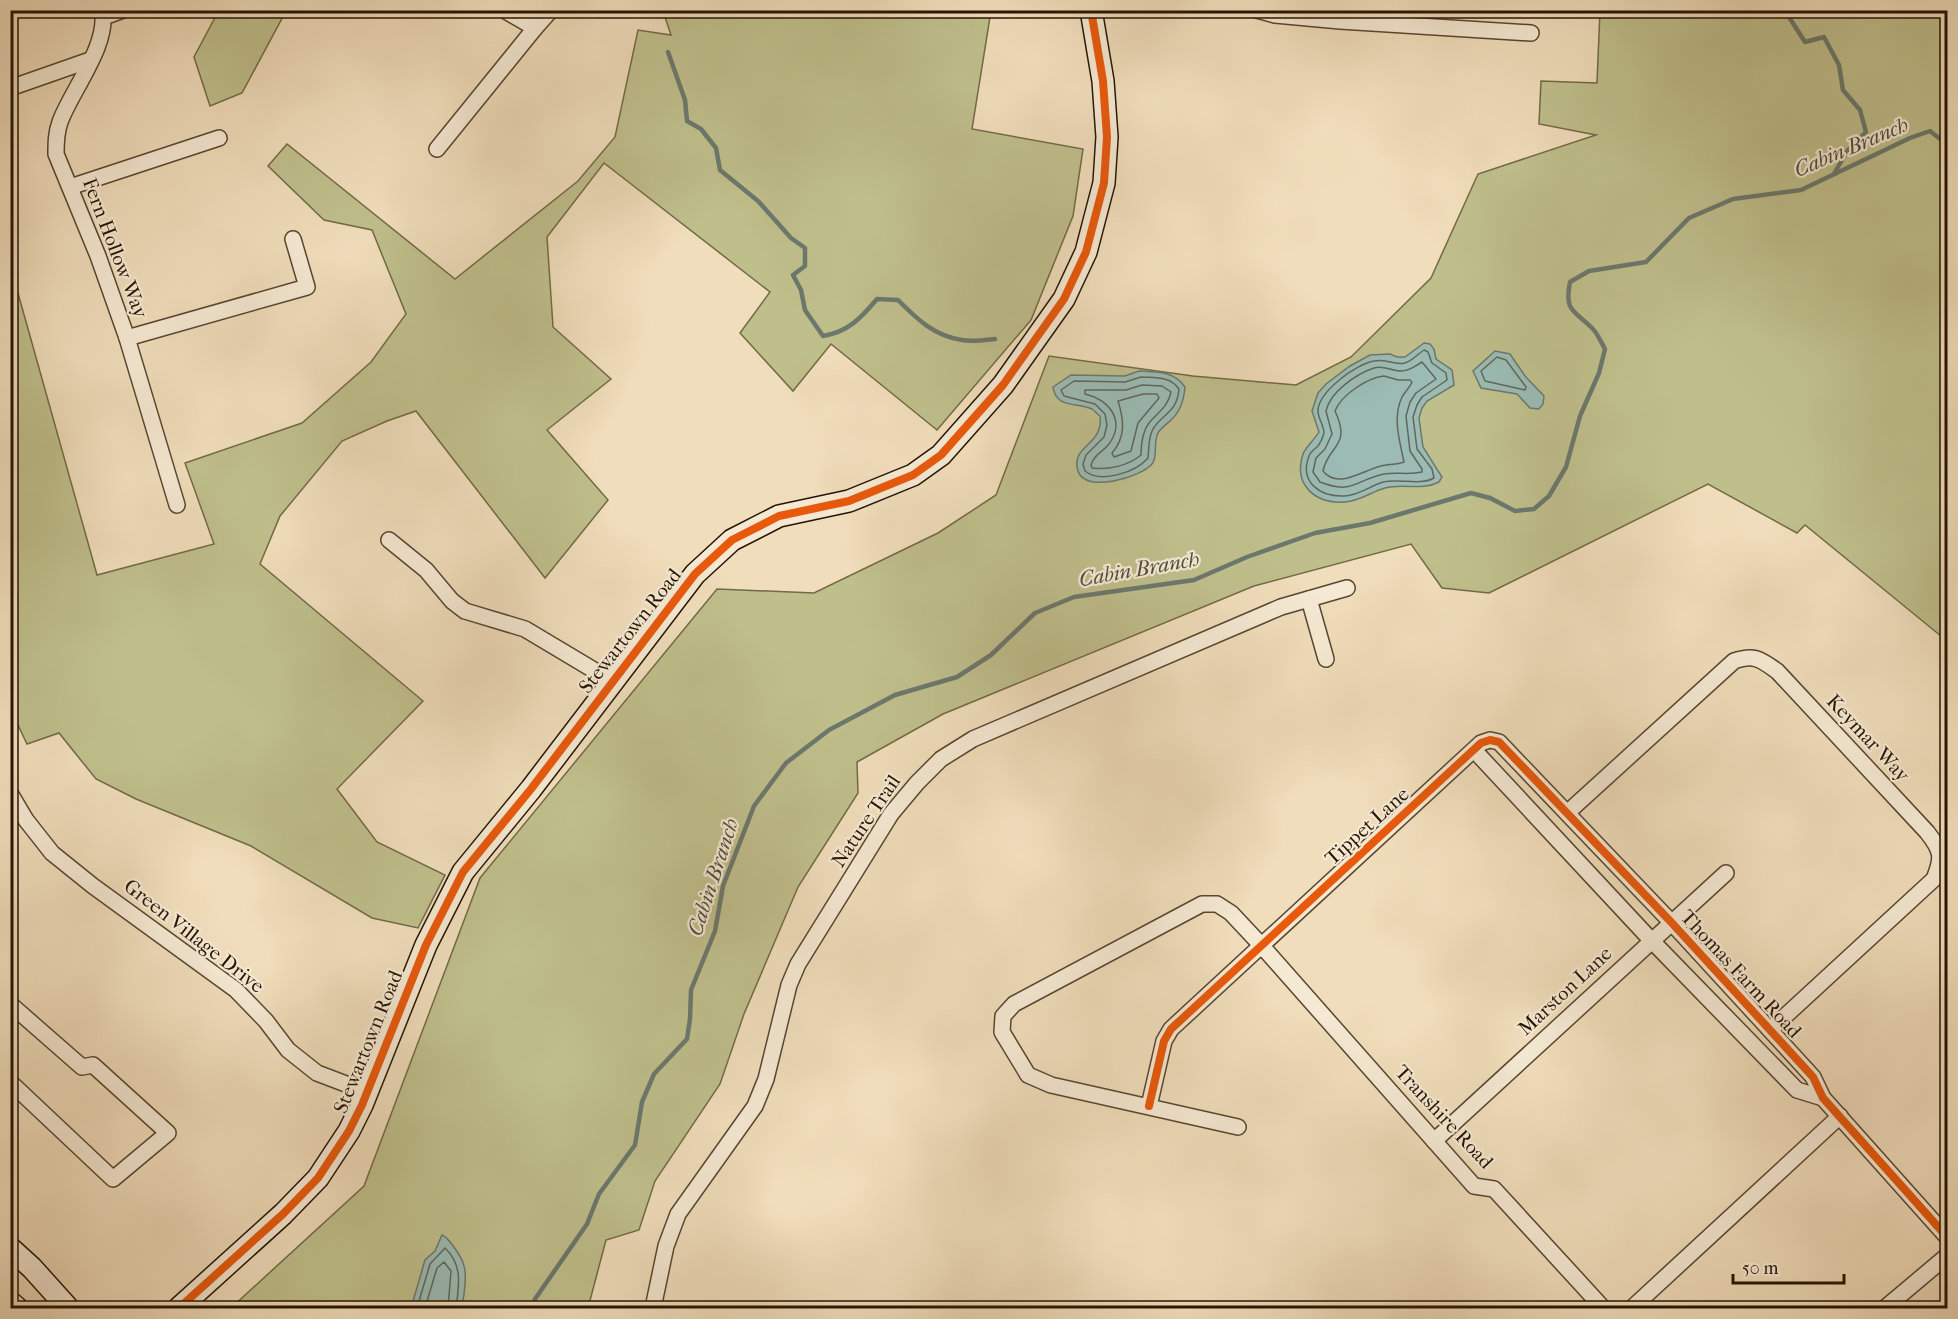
<svg xmlns="http://www.w3.org/2000/svg" width="1958" height="1319" viewBox="0 0 1958 1319" font-family="'IM FELL French Canon',serif">
<style>
.green{fill:#bfbf8c;stroke:#726a47;stroke-width:1.5}
.water{fill:#9bbbb4;stroke:#6c786d;stroke-width:1.5}
.lines{fill:none;stroke-linecap:round;stroke-linejoin:round}
.shore{stroke:#60685b;stroke-width:1.5}
.stream{stroke:#6c786d;stroke-width:4.5}
.street-casing{stroke:#584630;stroke-width:18}
.secondary-casing{stroke:#251402;stroke-width:24}
.street{stroke:#f5e9d3;stroke-width:15}
.secondary{stroke:#f5e9d3;stroke-width:21}
.cycleway-casing{stroke:#f5e9d3;stroke-width:11}
.cycleway{stroke:#e8590c;stroke-width:8}
.labels{text-anchor:middle;dominant-baseline:central;stroke-width:4.5;stroke-linejoin:round;paint-order:stroke}
.street-label{font-size:20px;fill:#251402;stroke:#f5e9d3}
.water-label{font-size:21px;font-style:italic;fill:#4e4e40;stroke:#f5e9d3}
</style>
<rect width="100%" height="100%" fill="#f0ddbb"/>
<filter id="stains"><feTurbulence type="fractalNoise" baseFrequency=".00333" numOctaves="4"/><feColorMatrix values="0 0 0 0 .2 0 0 0 0 .09 0 0 0 0 .02 0 0 0 .5 -.17"/></filter>
<radialGradient id="worn" r=".72"><stop offset=".6" stop-color="#630" stop-opacity="0"/><stop offset="1" stop-color="#630" stop-opacity=".3"/></radialGradient>
<g class="green">
<path d="M 219,10 L 286,11 L 242,93 L 210,106 L 194,57 Z"/>
<path d="M 991,11 L 972,129 L 1083,149 L 1073,216 L 1031,320 L 937,430 L 831,344 L 793,391 L 740,333 L 770,292 L 604,163 L 547,237 L 553,327 L 611,379 L 547,430 L 608,500 L 545,578 L 416,411 L 387,421 L 342,441 L 280,516 L 260,564 L 423,701 L 337,789 L 377,842 L 445,875 L 418,928 L 372,918 L 251,846 L 136,799 L 96,779 L 59,733 L 27,744 L 10,708 L 11,275 L 16,286 L 97,575 L 214,544 L 185,463 L 302,423 L 371,362 L 406,314 L 372,230 L 324,220 L 268,166 L 287,144 L 455,279 L 578,181 L 615,137 L 638,30 L 671,35 L 663,11 Z"/>
<path d="M 1600,11 L 1947,11 L 1947,641 L 1805,525 L 1797,533 L 1708,484 L 1489,593 L 1442,588 L 1411,544 L 1254,586 L 943,714 L 857,762 L 858,793 L 798,887 L 744,1014 L 720,1084 L 655,1181 L 639,1230 L 606,1240 L 588,1308 L 231,1308 L 364,1186 L 480,878 L 717,589 L 814,593 L 938,533 L 996,495 L 1049,356 L 1193,376 L 1296,385 L 1351,357 L 1431,278 L 1478,174 L 1596,135 L 1539,124 L 1541,81 L 1597,83 Z"/>
</g>
<g class="water">
<path d="M 1424,343 L 1430,344 L 1434,349 L 1436,359 L 1452,370 L 1454,385 L 1427,401 L 1422,408 L 1419,418 L 1423,447 L 1442,477 L 1439,482 C 1422,491 1403,483 1385,488 C 1371,492 1360,501 1345,502 C 1315,504 1293,485 1303,454 C 1305,448 1315,439 1319,432 L 1312,411 L 1318,393 L 1326,384 L 1350,366 L 1370,355 L 1390,354 L 1397,357 L 1405,357 Z"/>
<path d="M 1495,351 L 1510,354 L 1525,376 L 1544,396 L 1543,404 L 1539,409 L 1530,408 L 1517,394 L 1481,388 L 1473,371 Z"/>
<path d="M 1139,371 C 1158,372 1174,371 1185,387 C 1184,399 1180,412 1171,420 C 1167,424 1161,428 1158,433 C 1153,442 1158,458 1152,464 C 1141,477 1085,494 1078,471 C 1070,445 1104,446 1100,416 C 1097,414 1095,411 1092,409 C 1078,402 1056,409 1053,387 L 1071,375 L 1125,376 Z"/>
<path d="M 442,1235 C 449,1238 462,1257 464,1266 C 467,1274 464,1300 461,1308 L 411,1308 L 425,1260 L 435,1251 Z"/>
</g>
<g class="lines">
<g class="shore">
<path d="M 1424,350 L 1428,352 L 1432,363 L 1446,373 L 1447,380 L 1422,397 L 1417,405 L 1413,417 L 1417,449 L 1432,469 L 1434,478 C 1420,486 1399,478 1383,482 C 1370,486 1358,496 1344,496 C 1320,497 1299,482 1309,456 C 1310,452 1315,449 1318,446 C 1321,442 1323,437 1324,433 C 1324,425 1318,419 1318,411 C 1318,392 1356,364 1374,361 C 1387,358 1396,366 1405,363 C 1412,361 1418,354 1424,350 Z"/>
<path d="M 1497,357 L 1506,360 L 1526,387 L 1525,390 L 1485,381 L 1481,371 Z"/>
<path d="M 1422,362 L 1436,379 L 1416,393 L 1410,402 L 1406,416 L 1410,451 L 1422,469 L 1422,472 C 1410,475 1396,472 1384,474 C 1355,480 1353,495 1320,482 L 1313,472 L 1316,458 L 1325,449 L 1332,434 L 1326,411 C 1330,392 1356,374 1374,368 C 1384,365 1391,371 1401,371 C 1410,371 1415,366 1422,362 Z"/>
<path d="M 1384,376 L 1398,380 L 1410,380 L 1412,382 C 1410,387 1405,392 1402,397 C 1392,418 1400,442 1404,462 C 1397,465 1388,464 1381,466 C 1363,470 1338,490 1323,471 C 1328,445 1352,447 1335,411 C 1341,395 1367,378 1384,376 Z"/>
<path d="M 1141,377 C 1156,378 1170,376 1179,389 C 1177,413 1163,413 1153,429 C 1148,438 1149,449 1148,458 C 1136,472 1101,484 1085,471 L 1083,464 L 1086,455 L 1104,437 L 1107,425 L 1105,414 L 1095,404 L 1064,396 L 1061,390 L 1074,381 L 1125,382 Z"/>
<path d="M 1142,385 L 1162,386 L 1171,392 C 1168,407 1158,412 1149,423 C 1142,432 1141,445 1141,455 C 1128,466 1108,470 1092,468 L 1091,465 C 1094,454 1103,452 1109,444 C 1126,420 1109,400 1085,394 L 1085,390 L 1126,390 Z"/>
<path d="M 1143,394 L 1157,394 L 1159,398 L 1138,423 L 1131,451 L 1114,457 L 1112,453 C 1126,437 1124,420 1118,401 Z"/>
<path d="M 417,1308 L 430,1264 L 445,1248 C 463,1265 459,1285 456,1308"/>
<path d="M 425,1308 L 437,1268 L 444,1262 L 451,1271 L 448,1308"/>
</g>
<g class="stream">
<path d="M 1789,10 L 1789,17 L 1805,42 L 1824,37 L 1839,65 L 1843,90 L 1860,110 L 1866,132 L 1847,151 L 1834,174"/>
<path d="M 668,52 L 685,100 L 687,121 L 701,129 L 716,148 L 720,170 L 758,201 L 791,238 L 805,248 L 805,266 L 793,275 L 801,290 L 805,310 L 823,336 C 848,332 861,318 877,299 L 898,300 C 917,319 934,336 962,340 C 972,342 985,340 995,339"/>
<path d="M 532,1308 L 535,1299 L 587,1224 L 599,1194 L 635,1145 L 642,1102 L 654,1074 L 687,1039 L 690,1019 L 691,990 L 715,931 L 723,886 L 754,806 L 786,763 L 829,730 L 895,695 L 957,677 L 991,655 L 1035,613 L 1074,597 L 1194,580 L 1247,557 L 1315,533 L 1370,523 L 1471,493 L 1490,498 L 1515,511 L 1534,509 L 1549,496 L 1566,467 L 1580,416 L 1599,373 L 1605,349 C 1601,342 1598,334 1592,328 C 1574,310 1564,312 1570,282 L 1589,271 L 1646,262 L 1689,218 L 1733,199 L 1801,190 L 1910,138 L 1930,131 L 1948,145"/>
</g>
<defs>
<g id="street">
<path d="M 102,10 C 110,44 71,91 60,122 C 56,133 56,143 56,154 L 98,256 L 127,338 L 177,505"/>
<path d="M 504,10 L 535,28"/>
<path d="M 1257,10 L 1275,15 L 1340,21 L 1531,33"/>
<path d="M 104,17 L 123,10"/>
<path d="M 10,88 L 90,60"/>
<path d="M 437,149 L 535,28 L 551,10"/>
<path d="M 70,187 L 219,138"/>
<path d="M 127,338 L 307,287 L 293,239"/>
<path d="M 389,540 L 426,570 L 452,601 L 465,611 L 525,629 L 612,681"/>
<path d="M 1309,599 L 1326,659"/>
<path d="M 1474,750 L 1651,940 L 1797,1090 L 1823,1098"/>
<path d="M 10,793 L 26,820 L 52,853 L 93,886 L 236,990 L 266,1021 L 288,1050 L 317,1073 L 367,1092"/>
<path d="M 1567,813 L 1734,661 C 1754,654 1760,659 1777,671 L 1927,832 C 1942,851 1943,857 1934,879 L 1770,1030"/>
<path d="M 10,1004 L 82,1067 L 93,1065 L 168,1133 L 113,1179 L 10,1082"/>
<path d="M 1149,1106 L 1164,1041 L 1171,1029 L 1481,743 L 1490,740 L 1499,742 L 1671,922 L 1770,1030 L 1813,1077 L 1823,1098 L 1948,1238"/>
<path d="M 1238,1127 L 1051,1085 L 1028,1075 L 1002,1032 L 1003,1016 L 1014,1004 L 1202,904 L 1217,904 L 1231,913 L 1261,945 L 1474,1186 L 1494,1189 L 1603,1308"/>
<path d="M 1434,1141 L 1726,873"/>
<path d="M 653,1308 L 666,1246 L 678,1214 L 755,1106 L 766,1079 L 789,985 L 798,964 L 891,814 L 917,783 L 941,759 L 973,739 L 1281,607 L 1347,588"/>
<path d="M 1632,1308 L 1840,1116"/>
<path d="M 1885,1308 L 1948,1255"/>
</g>
<g id="secondary">
<path d="M 10,1248 L 32,1268 L 68,1308"/>
<path d="M 10,1302 L 17,1308"/>
<path d="M 179,1308 L 283,1214 L 318,1178 L 349,1131 L 362,1105 L 426,945 L 463,872 L 531,789 L 695,574 L 732,540 L 779,516 L 849,501 L 913,475 L 941,455 L 1003,385 L 1064,299 L 1086,252 L 1104,183 L 1107,137 L 1103,81 L 1091,10"/>
</g>
</defs>
<use href="#street" class="street-casing"/>
<use href="#secondary" class="secondary-casing"/>
<use href="#street" class="street"/>
<use href="#secondary" class="secondary"/>
<defs>
<g id="cycleway">
<path d="M 1149,1106 L 1164,1041 L 1171,1029 L 1481,743 L 1490,740 L 1499,742 L 1671,922 L 1770,1030 L 1813,1077 L 1823,1098 L 1948,1238"/>
<path d="M 179,1308 L 283,1214 L 318,1178 L 349,1131 L 362,1105 L 426,945 L 463,872 L 531,789 L 695,574 L 732,540 L 779,516 L 849,501 L 913,475 L 941,455 L 1003,385 L 1064,299 L 1086,252 L 1104,183 L 1107,137 L 1103,81 L 1091,10"/>
</g>
</defs>
<use href="#cycleway" class="cycleway-casing"/>
<use href="#cycleway" class="cycleway"/>
</g>
<g class="labels">
<g class="street-label">
<text transform="translate(115 248) rotate(69)">Fern Hollow Way</text>
<text transform="translate(630 631) rotate(-52)">Stewartown Road</text>
<text transform="translate(1868 738) rotate(47)">Keymar Way</text>
<text transform="translate(866 821) rotate(-56)">Nature Trail</text>
<text transform="translate(1367 826) rotate(-42)">Tippet Lane</text>
<text transform="translate(194 936) rotate(38)">Green Village Drive</text>
<text transform="translate(1741 974) rotate(47)">Thomas Farm Road</text>
<text transform="translate(1565 991) rotate(-43)">Marston Lane</text>
<text transform="translate(368 1042) rotate(-68)">Stewartown Road</text>
<text transform="translate(1444 1117) rotate(47)">Transhire Road</text>
</g>
<g class="water-label">
<text transform="translate(1851 147) rotate(-23)">Cabin Branch</text>
<text transform="translate(1139 569) rotate(-10)">Cabin Branch</text>
<text transform="translate(713 877) rotate(-72)">Cabin Branch</text>
</g>
</g>
<rect width="1958" height="1319" fill="none" stroke="#f0ddbb" stroke-width="36"/>
<rect x="12" y="12" width="1934" height="1295" fill="none" stroke="#251402" stroke-width="3"/>
<rect x="18" y="18" width="1922" height="1283" fill="none" stroke="#251402" stroke-width="1.5"/>
<path d="M1733 1274v9h111v-9" fill="none" stroke="#251402" stroke-width="3"/>
<text x="1742" y="1274" font-size="18" fill="#251402" stroke="#f5e9d3" stroke-width="4.5" paint-order="stroke">50 m</text>
<rect width="100%" height="100%" filter="url(#stains)"/>
<rect width="100%" height="100%" fill="url(#worn)"/>
</svg>
